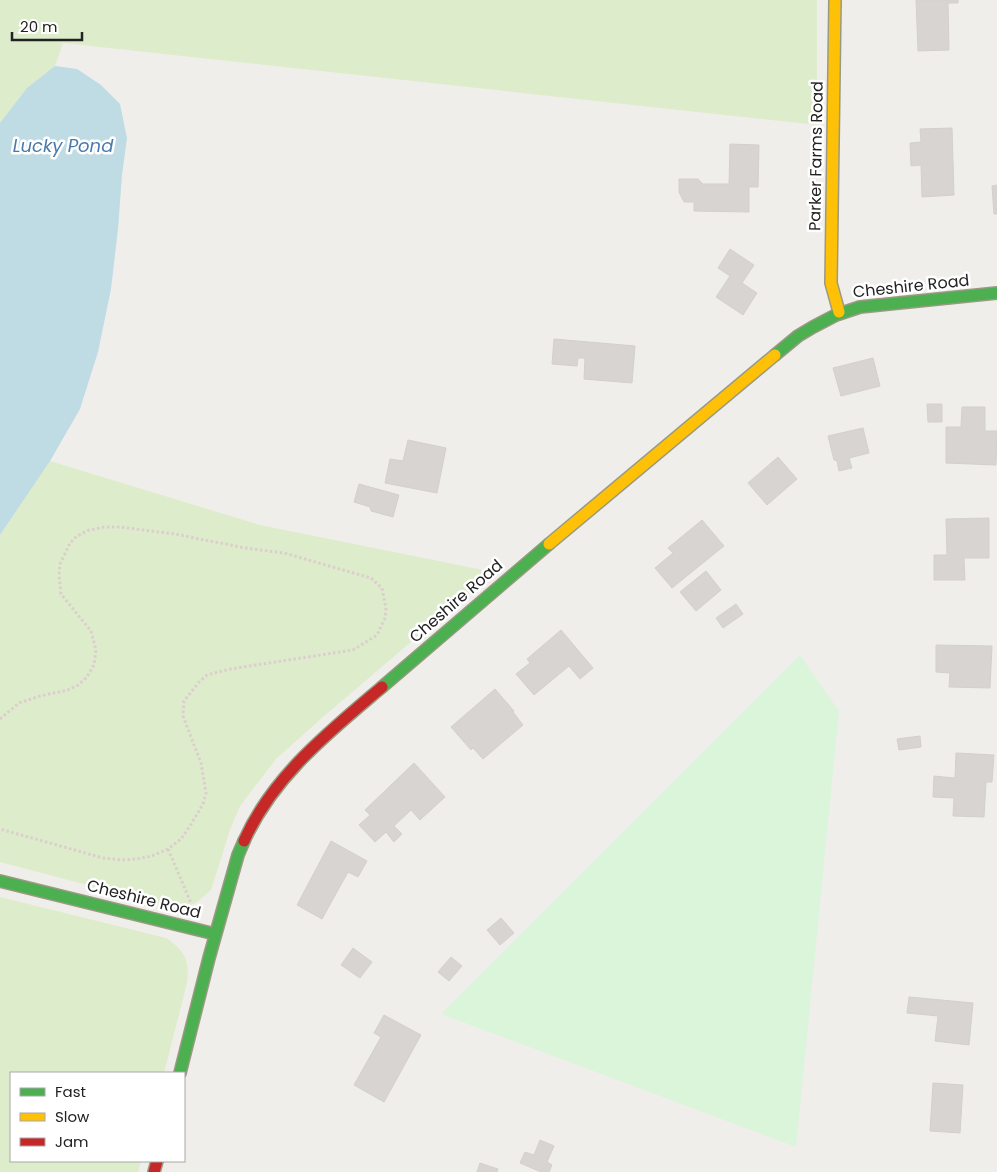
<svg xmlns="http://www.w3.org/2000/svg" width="997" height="1172" viewBox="0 0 997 1172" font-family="Poppins,sans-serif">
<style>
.grass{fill:#ddeccb}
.park{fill:#daf5da}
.water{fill:#bfdbe3}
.building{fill:#d7d4d2;stroke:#d3d0cc}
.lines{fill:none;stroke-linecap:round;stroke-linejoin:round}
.fast-casing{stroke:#999a82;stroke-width:14}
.slow-casing{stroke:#999a82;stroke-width:14}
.jam-casing{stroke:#999a82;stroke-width:14}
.path{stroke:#dccecd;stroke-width:3;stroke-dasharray:2.5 2.5;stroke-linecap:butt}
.fast{stroke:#4caf50;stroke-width:11}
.slow{stroke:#ffc107;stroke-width:11}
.jam{stroke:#c62828;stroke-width:11}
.labels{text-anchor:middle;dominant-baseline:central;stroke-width:5;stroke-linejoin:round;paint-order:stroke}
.street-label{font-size:16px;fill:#222;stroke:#fff}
.water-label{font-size:18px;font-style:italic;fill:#4a7aab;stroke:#fff}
</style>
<rect width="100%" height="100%" fill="#f0eeeb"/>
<g class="grass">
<path d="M 0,0 L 817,0 L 817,125 L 63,43 L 55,66 L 27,88 L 0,123 Z"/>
<path d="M 50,461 L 260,525 L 493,572 L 323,717 L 276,759 L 240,806 L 230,830 L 211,890 L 196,903 L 183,908 L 163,905 L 0,862 L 0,535 Z"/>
<path d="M 0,897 L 166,938 C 185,951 190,960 187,983 L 164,1073 L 11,1073 L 11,1161 L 141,1161 L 138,1172 L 0,1172 Z"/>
</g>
<path class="park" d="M 800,655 L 839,711 L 796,1147 L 441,1014 Z"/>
<path class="water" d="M 55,66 L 77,69 L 101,85 L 120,104 L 127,138 L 122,175 L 118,229 L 111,289 L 98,352 L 80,409 L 50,461 L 0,535 L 0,123 L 27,88 Z"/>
<g class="building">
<path d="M 916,0 L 958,0 L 958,3 L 948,3 L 949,50 L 918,51 Z"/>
<path d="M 952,128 L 954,195 L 922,197 L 921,165 L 911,166 L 910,143 L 921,142 L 920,129 Z"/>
<path d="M 730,144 L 759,145 L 758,187 L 749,187 L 749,212 L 694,211 L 694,202 L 684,202 L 679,192 L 679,179 L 698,179 L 703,184 L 729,184 Z"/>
<path d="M 997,185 L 997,214 L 994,214 L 992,186 Z"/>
<path d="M 730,249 L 754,265 L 742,283 L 757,293 L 743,315 L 716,297 L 730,276 L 718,268 Z"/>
<path d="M 554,339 L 635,346 L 632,383 L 584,379 L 585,358 L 578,358 L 577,366 L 552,364 Z"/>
<path d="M 873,358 L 880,386 L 841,396 L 833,368 Z"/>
<path d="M 927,404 L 942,404 L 942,422 L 928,422 Z"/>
<path d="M 962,407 L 985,407 L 985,431 L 997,431 L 996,465 L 946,463 L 946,427 L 961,427 Z"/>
<path d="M 863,428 L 869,453 L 849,458 L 852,468 L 839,471 L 837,461 L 834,460 L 828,436 Z"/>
<path d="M 408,440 L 446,448 L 437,493 L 385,483 L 390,459 L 403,461 Z"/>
<path d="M 778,457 L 797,479 L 767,505 L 748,483 Z"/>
<path d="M 359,484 L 399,495 L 393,517 L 371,511 L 370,507 L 354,502 Z"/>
<path d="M 989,518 L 989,558 L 964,558 L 965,580 L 934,580 L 934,555 L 947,555 L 946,519 Z"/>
<path d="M 702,520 L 724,546 L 672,588 L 655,568 L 673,553 L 668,548 Z"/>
<path d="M 706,571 L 721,590 L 696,611 L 680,592 Z"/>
<path d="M 736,604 L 743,614 L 723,628 L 716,618 Z"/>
<path d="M 561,630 L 593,668 L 580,679 L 569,666 L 534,695 L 516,674 L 530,663 L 527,659 Z"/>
<path d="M 936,645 L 992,646 L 990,688 L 949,687 L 950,673 L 936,672 Z"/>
<path d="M 495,689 L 514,711 L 513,712 L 523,725 L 483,759 L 473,748 L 471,750 L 451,727 Z"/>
<path d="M 920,736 L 921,747 L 899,750 L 897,739 Z"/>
<path d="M 956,753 L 994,755 L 992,782 L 986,782 L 984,817 L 953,816 L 954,798 L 933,797 L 934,776 L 955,778 Z"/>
<path d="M 414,763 L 445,797 L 420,820 L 411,810 L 394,826 L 402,834 L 394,842 L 386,832 L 375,842 L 359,825 L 370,815 L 365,810 Z"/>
<path d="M 331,841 L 367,861 L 358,877 L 348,872 L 322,919 L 297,905 Z"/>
<path d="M 501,918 L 514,933 L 500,945 L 487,930 Z"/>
<path d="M 353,948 L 372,962 L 360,978 L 341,965 Z"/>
<path d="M 451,957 L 462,966 L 449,981 L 438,972 Z"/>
<path d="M 909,997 L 973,1003 L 969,1045 L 935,1041 L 938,1016 L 907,1013 Z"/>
<path d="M 384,1015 L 421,1035 L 384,1102 L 354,1085 L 381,1037 L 374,1033 Z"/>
<path d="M 933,1083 L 963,1085 L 960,1133 L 930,1131 Z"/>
<path d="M 540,1140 L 554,1146 L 547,1162 L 552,1165 L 549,1172 L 541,1172 L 520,1163 L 525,1152 L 534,1155 Z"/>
<path d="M 480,1163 L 498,1169 L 497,1172 L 477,1172 Z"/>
</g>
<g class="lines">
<defs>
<g id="fast">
<path d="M 775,355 L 798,336 L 813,327 L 836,315 L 860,307 L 997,293"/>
<path d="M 382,687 L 549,544"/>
<path d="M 0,881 L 215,934"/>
<path d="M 180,1073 L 209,958 L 238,855 L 244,841"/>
</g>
<g id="slow">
<path d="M 835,0 L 831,283 L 839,312"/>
<path d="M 549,544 L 775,355"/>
</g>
<g id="jam">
<path d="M 244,841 C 273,776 329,732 382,687"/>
<path d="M 154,1172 L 157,1161"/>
</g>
</defs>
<use href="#fast" class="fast-casing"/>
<use href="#slow" class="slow-casing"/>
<use href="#jam" class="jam-casing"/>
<g class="path">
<path d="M 0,719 L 19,703 L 40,696 L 68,690 L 78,685 L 87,677 L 94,665 L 96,650 L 91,631 L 61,594 L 59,575 L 60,564 L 70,543 L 77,536 L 89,530 L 105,527 L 120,527 L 175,534 L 245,548 L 284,553 L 371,578 L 382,588 L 386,608 L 385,618 L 377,635 L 353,650 L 230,669 L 207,675 L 199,682 L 184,701 L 183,716 L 201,763 L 206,793 L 203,804 L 190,826 L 181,839 L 168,849 L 152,856 L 136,859 L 121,860 L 103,858 L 0,829"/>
<path d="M 168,849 L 191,903"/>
</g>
<use href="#fast" class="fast"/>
<use href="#slow" class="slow"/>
<use href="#jam" class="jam"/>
</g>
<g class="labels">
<g class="street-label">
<text transform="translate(816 156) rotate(-89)">Parker Farms Road</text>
<text transform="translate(911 286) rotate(-6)">Cheshire Road</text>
<text transform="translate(456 601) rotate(-41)">Cheshire Road</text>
<text transform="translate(144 899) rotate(14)">Cheshire Road</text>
</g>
<g class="water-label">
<text x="63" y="145">Lucky Pond</text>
</g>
</g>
<rect x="10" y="1072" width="175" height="90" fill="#ffffff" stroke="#a7a7a7"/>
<rect x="20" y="1088" width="25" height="8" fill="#4caf50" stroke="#a7a7a7"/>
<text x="55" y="1097" font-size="15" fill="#222222">Fast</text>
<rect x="20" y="1113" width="25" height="8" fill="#ffc107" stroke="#a7a7a7"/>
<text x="55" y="1122" font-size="15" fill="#222222">Slow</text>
<rect x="20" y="1138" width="25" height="8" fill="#c62828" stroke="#a7a7a7"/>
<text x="55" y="1147" font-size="15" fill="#222222">Jam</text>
<path d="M12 32v8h70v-8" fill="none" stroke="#222222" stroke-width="2.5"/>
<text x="20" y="32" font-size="15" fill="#222222" stroke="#ffffff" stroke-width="4" paint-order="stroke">20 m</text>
</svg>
